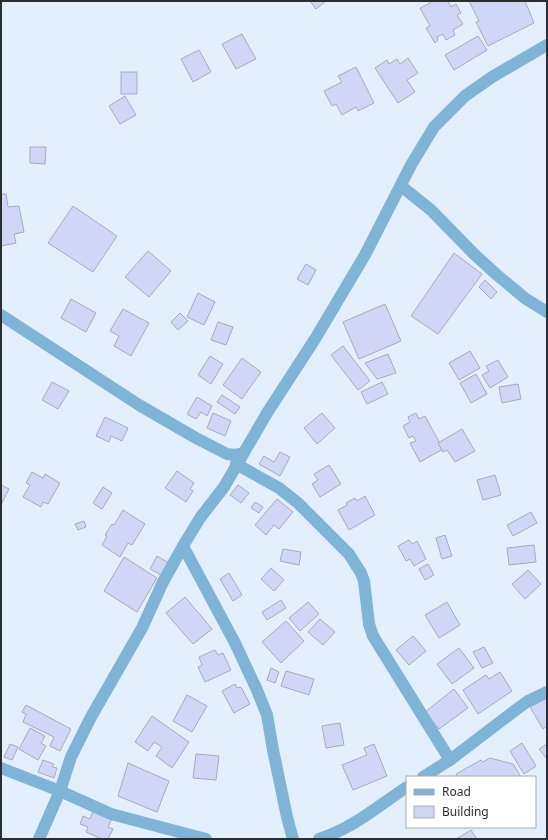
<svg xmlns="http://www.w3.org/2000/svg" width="548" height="840" viewBox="0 0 548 840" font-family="'Noto Sans',sans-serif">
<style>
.building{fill:#d0d7f6;stroke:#a6aaba}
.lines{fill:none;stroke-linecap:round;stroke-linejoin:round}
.minor{stroke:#7fb4d7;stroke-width:12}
</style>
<rect width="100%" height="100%" fill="#e4effd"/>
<g class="building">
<path d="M 310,1 L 326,1 L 316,9 Z"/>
<path d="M 429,1 L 448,1 L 451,7 L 456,4 L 461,13 L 457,15 L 463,24 L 453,30 L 455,35 L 446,40 L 443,34 L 437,37 L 438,40 L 435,43 L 426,28 L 430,26 L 420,8 L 430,3 Z"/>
<path d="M 469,1 L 525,1 L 534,23 L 488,46 L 476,22 L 479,21 Z"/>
<path d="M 242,34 L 256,59 L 236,69 L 222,44 Z"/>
<path d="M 478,36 L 487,50 L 454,70 L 445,55 Z"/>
<path d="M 199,50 L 211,72 L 193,82 L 181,59 Z"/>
<path d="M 408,58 L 418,73 L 407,80 L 415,92 L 398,103 L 375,68 L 387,60 L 389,64 L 397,59 L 400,64 Z"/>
<path d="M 356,67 L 374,103 L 358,111 L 356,107 L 342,115 L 336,104 L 332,106 L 324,91 L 342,82 L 338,76 Z"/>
<rect x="121" y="72" width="16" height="22"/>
<path d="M 125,96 L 136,115 L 120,124 L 109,106 Z"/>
<path d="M 30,147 L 46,147 L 45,164 L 30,163 Z"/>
<path d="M 1,194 L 6,194 L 8,207 L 19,206 L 24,232 L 14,234 L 16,243 L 1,246 Z"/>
<path d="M 73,206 L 117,236 L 93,272 L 48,243 Z"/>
<path d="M 148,251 L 171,271 L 149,297 L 125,277 Z"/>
<path d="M 454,253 L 482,274 L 438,334 L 411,316 Z"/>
<path d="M 306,264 L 316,270 L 308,285 L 297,279 Z"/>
<path d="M 485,280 L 497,292 L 491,299 L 479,287 Z"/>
<path d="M 198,293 L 215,302 L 204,325 L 187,317 Z"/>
<path d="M 71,299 L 96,313 L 86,332 L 61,318 Z"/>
<path d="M 385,304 L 401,341 L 359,359 L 343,322 Z"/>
<path d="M 123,309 L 149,323 L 131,356 L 114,346 L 119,336 L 110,331 Z"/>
<path d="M 180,313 L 188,321 L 178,330 L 171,322 Z"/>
<path d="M 218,322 L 233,327 L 226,345 L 211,340 Z"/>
<path d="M 343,346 L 370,381 L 358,390 L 331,355 Z"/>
<path d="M 470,351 L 480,368 L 459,380 L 449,363 Z"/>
<path d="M 388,354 L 396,373 L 377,379 L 365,363 Z"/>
<path d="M 210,356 L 223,364 L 211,384 L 198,375 Z"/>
<path d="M 242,358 L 261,372 L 242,399 L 223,385 Z"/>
<path d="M 498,360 L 508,377 L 490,388 L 482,375 L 489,371 L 486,366 Z"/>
<path d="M 476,374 L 487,394 L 471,403 L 460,383 Z"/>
<path d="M 52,382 L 69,391 L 58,409 L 42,400 Z"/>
<path d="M 382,382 L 388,394 L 367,404 L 361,392 Z"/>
<path d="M 518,384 L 521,399 L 502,403 L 499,387 Z"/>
<path d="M 222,395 L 240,407 L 235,414 L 217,402 Z"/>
<path d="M 197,397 L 212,406 L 207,416 L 201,412 L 196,419 L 187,414 Z"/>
<path d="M 213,413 L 231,421 L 225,436 L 207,428 Z"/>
<path d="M 322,413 L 335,428 L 317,444 L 304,428 Z"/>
<path d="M 416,413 L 419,419 L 425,416 L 443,449 L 420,462 L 410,443 L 416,441 L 413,436 L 409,438 L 403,426 L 410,422 L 408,417 Z"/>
<path d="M 105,417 L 128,428 L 122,441 L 111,436 L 109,442 L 96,436 Z"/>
<path d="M 462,429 L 475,451 L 455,462 L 447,450 L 443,452 L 438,443 Z"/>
<path d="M 280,452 L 290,457 L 280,476 L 259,464 L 264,456 L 274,462 Z"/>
<path d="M 329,465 L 341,484 L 320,497 L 312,484 L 318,480 L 314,474 Z"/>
<path d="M 177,471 L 194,483 L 190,489 L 193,491 L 186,502 L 165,488 Z"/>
<path d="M 32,472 L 43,478 L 45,474 L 60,483 L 48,504 L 43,502 L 41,507 L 23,497 L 30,485 L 26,483 Z"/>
<path d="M 495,475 L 501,495 L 483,500 L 477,480 Z"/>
<path d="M 1,485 L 9,489 L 1,505 Z"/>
<path d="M 238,485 L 249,493 L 241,503 L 230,495 Z"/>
<path d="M 103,487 L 112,493 L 102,509 L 93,503 Z"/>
<path d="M 365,496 L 375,515 L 349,530 L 338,510 L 347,505 L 346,503 L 355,498 L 357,501 Z"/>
<path d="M 277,499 L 293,512 L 279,529 L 274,525 L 266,535 L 255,525 Z"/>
<path d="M 255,502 L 263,507 L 259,513 L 251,508 Z"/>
<path d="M 123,510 L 145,524 L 132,545 L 128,543 L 120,557 L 102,545 L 107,536 L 105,535 L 112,524 L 114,525 Z"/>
<path d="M 531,512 L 537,523 L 513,536 L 507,525 Z"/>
<path d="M 84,521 L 86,527 L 78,530 L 75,524 Z"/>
<path d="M 445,535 L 452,556 L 442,559 L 436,538 Z"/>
<path d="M 409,540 L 412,544 L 417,541 L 426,559 L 414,566 L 410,559 L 406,561 L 398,546 Z"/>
<path d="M 534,545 L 536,562 L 509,565 L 507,548 Z"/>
<path d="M 283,549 L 301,552 L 299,565 L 280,561 Z"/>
<path d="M 157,556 L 169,563 L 163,576 L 150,569 Z"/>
<path d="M 124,557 L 157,578 L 137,612 L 104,591 Z"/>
<path d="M 428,564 L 434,575 L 425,580 L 419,569 Z"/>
<path d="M 271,568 L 284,580 L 274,591 L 261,579 Z"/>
<path d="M 528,570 L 541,584 L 525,599 L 512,584 Z"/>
<path d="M 229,573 L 242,595 L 233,601 L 220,579 Z"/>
<path d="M 185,597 L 212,629 L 193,644 L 166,613 Z"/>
<path d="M 281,600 L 286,608 L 267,620 L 262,612 Z"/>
<path d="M 308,602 L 319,614 L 300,631 L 289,618 Z"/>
<path d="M 447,602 L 460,625 L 439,638 L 425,615 Z"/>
<path d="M 320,619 L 335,632 L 323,645 L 308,632 Z"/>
<path d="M 286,621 L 304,641 L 281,663 L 262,642 Z"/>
<path d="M 413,636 L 426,651 L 409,665 L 396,650 Z"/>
<path d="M 484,647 L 493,663 L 482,668 L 473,652 Z"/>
<path d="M 459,648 L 474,668 L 452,684 L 437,664 Z"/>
<path d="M 215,650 L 218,655 L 223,653 L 231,670 L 205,682 L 198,667 L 202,665 L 199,657 Z"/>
<path d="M 271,668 L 279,672 L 275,683 L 267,680 Z"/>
<path d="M 286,671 L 314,679 L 309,695 L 281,686 Z"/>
<path d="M 500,672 L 512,691 L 478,714 L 463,690 L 486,675 L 489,679 Z"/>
<path d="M 235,684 L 237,688 L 241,687 L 250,704 L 234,713 L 222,691 Z"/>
<path d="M 454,689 L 468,708 L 439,729 L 425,712 Z"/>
<path d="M 187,695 L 207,706 L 192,732 L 173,721 Z"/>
<path d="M 547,698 L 547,726 L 543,729 L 530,707 Z"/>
<path d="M 26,705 L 71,729 L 60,751 L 50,746 L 54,737 L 23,722 L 26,714 L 22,712 Z"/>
<path d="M 152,716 L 189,742 L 172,768 L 156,756 L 162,747 L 154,742 L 148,751 L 135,742 Z"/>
<path d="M 340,723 L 344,745 L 326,748 L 322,726 Z"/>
<path d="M 30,728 L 45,736 L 41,743 L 46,746 L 38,760 L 19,749 Z"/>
<path d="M 522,743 L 536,766 L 524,774 L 510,751 Z"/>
<path d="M 10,744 L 18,747 L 12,760 L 4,757 Z"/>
<path d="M 374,744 L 387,776 L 353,790 L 342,765 L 367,755 L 364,748 Z"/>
<path d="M 547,744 L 547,759 L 539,749 Z"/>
<path d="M 196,754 L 219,756 L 216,780 L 193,778 Z"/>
<path d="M 490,758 L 513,764 L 521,777 L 457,777 L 456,774 L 481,760 L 483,762 Z"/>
<path d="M 43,760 L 54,764 L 52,767 L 57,768 L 54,778 L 38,772 Z"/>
<path d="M 128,763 L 169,781 L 157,812 L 118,796 Z"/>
<path d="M 93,811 L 112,819 L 108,827 L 113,829 L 108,839 L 102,839 L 86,832 L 88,827 L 80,824 L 83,816 L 90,819 Z"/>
<path d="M 471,830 L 477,839 L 456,839 Z"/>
</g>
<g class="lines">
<g class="minor">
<path d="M 401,186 L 431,210 L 474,254 L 497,275 L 526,299 L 547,312"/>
<path d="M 1,315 L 139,405 L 196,438 L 227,454 L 235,455 L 243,453"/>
<path d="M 236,464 L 279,488 L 298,503 L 349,554 L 361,573 L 364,581 L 369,624 L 373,636 L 450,760"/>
<path d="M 183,546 L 235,643 L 257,690 L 267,715 L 273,750 L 287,817 L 293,839"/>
<path d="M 1,768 L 60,791 L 111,814 L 206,839"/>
<path d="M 423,777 L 450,760 L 517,709 L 528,701 L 547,692"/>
<path d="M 39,839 L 60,791 L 71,757 L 91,717 L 142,628 L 163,582 L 183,546 L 200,518 L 224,487 L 267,413 L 315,339 L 365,255 L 411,165 L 434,127 L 465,96 L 492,77 L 547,45"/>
<path d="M 319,839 C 352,829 378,806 407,787"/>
</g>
</g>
<rect width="548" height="840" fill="none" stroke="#2a2e33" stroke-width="4"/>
<rect x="406" y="776" width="130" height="52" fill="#ffffff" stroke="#aaabad"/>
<rect x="414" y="789" width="20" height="6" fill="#7fb4d7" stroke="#aaabad"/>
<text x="442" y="796" font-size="12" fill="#2a2e33">Road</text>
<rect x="414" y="806" width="20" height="12" fill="#d0d7f6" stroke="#aaabad"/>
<text x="442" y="816" font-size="12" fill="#2a2e33">Building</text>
</svg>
